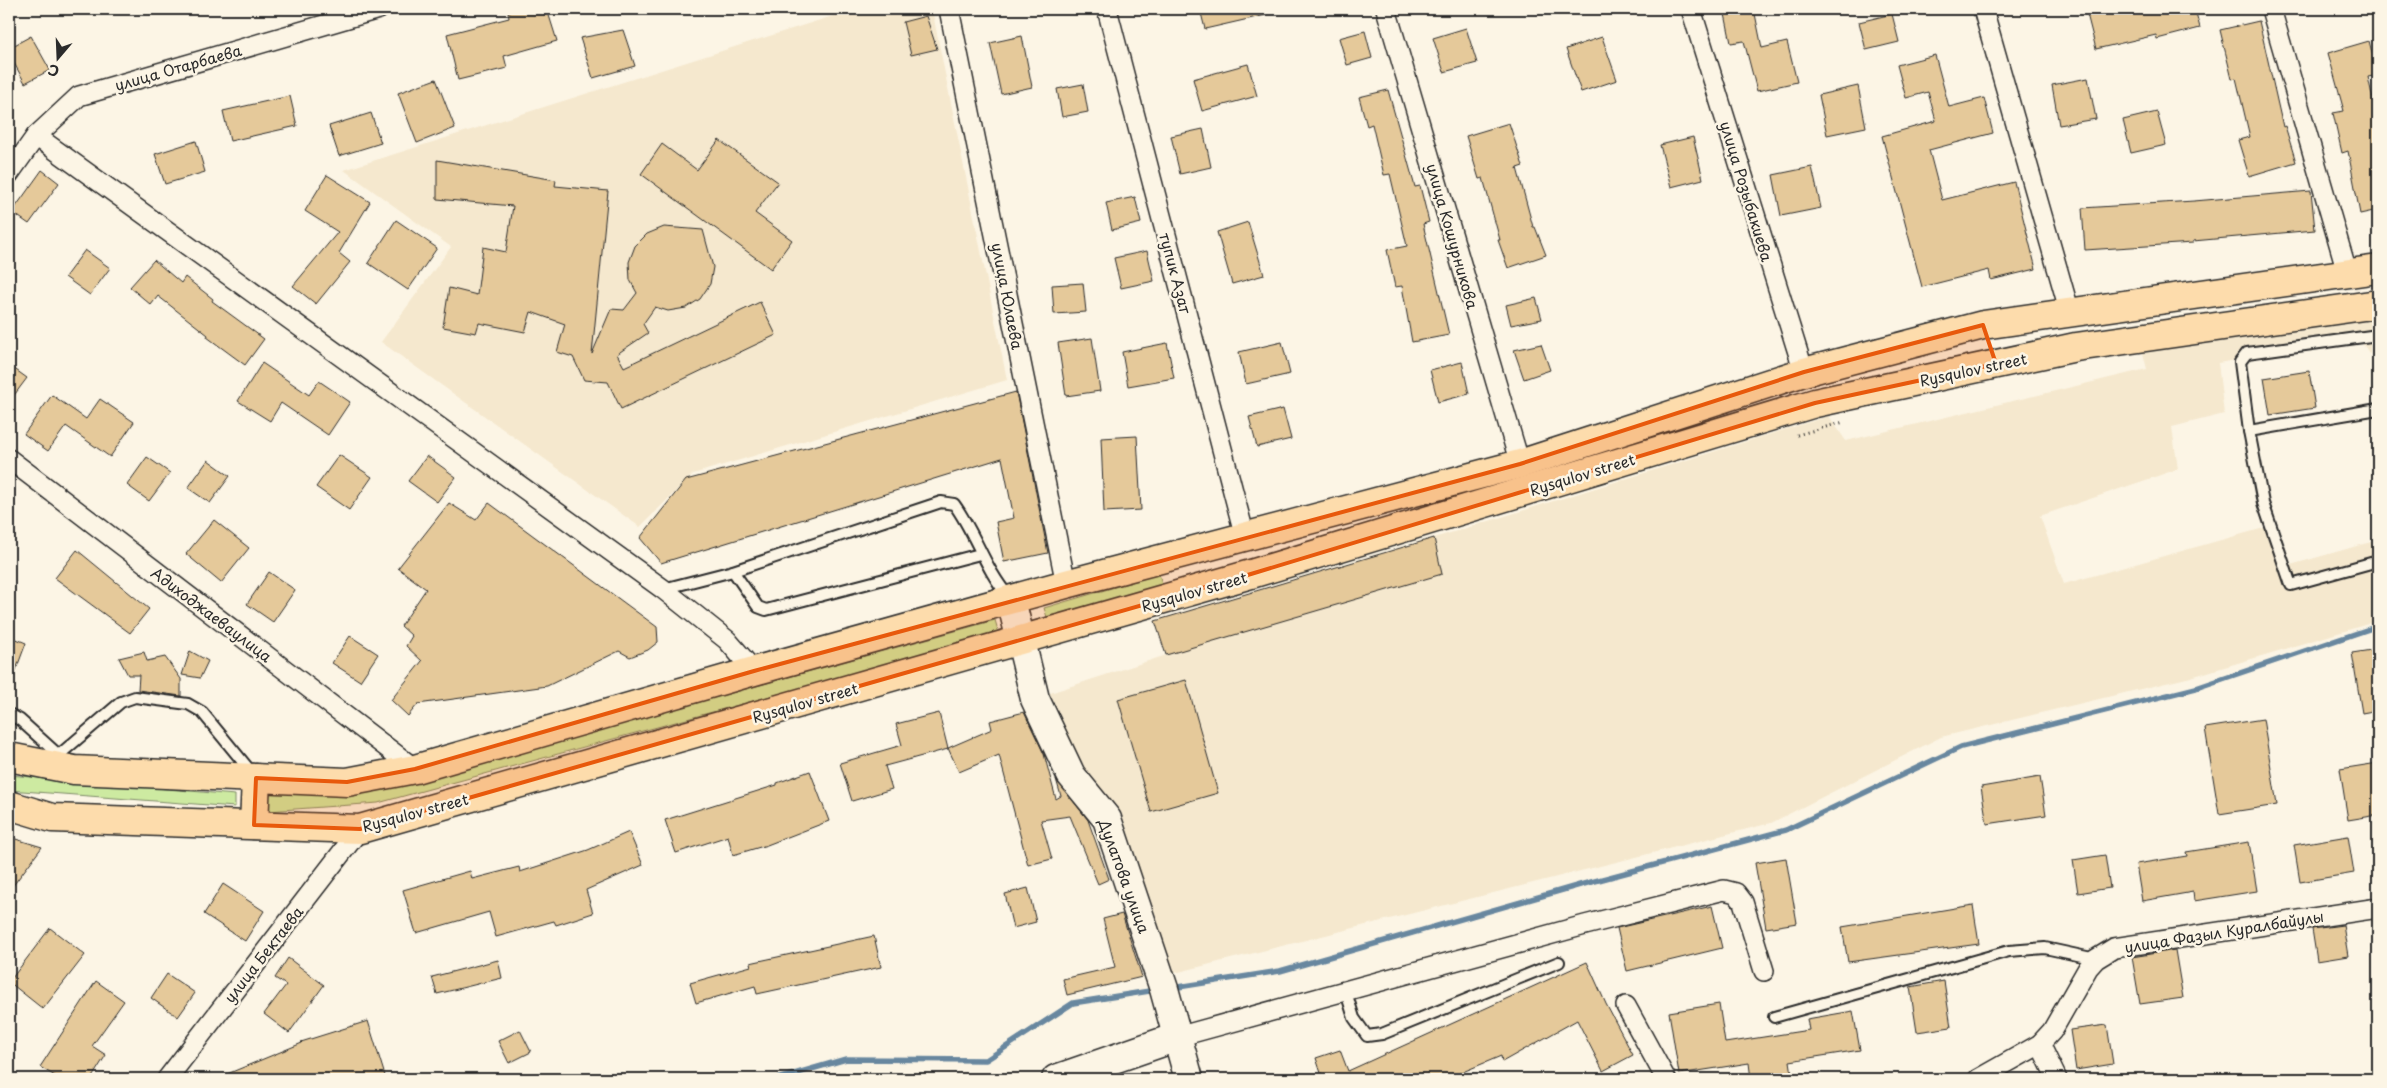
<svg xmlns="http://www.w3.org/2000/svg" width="2387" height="1088" viewBox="0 0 2387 1088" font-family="'Playpen Sans',sans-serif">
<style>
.built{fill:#f5e8ce}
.green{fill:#cdeaa1;stroke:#7c8a66}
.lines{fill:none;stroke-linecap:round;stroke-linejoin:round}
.stream{stroke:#68879f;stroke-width:5.5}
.building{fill:#e5c99a;stroke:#2b2b2b}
.lane-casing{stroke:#2b2b2b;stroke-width:14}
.street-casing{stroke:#2b2b2b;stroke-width:22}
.secondary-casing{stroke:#2b2b2b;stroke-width:31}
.primary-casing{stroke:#2b2b2b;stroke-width:31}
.path{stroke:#2b2b2b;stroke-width:3;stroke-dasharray:1 4;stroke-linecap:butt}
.lane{stroke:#fcf5e5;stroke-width:10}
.street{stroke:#fcf5e5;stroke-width:19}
.secondary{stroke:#fcf5e5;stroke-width:28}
.primary{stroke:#fddcac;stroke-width:28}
.marked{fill:#e8590c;fill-opacity:0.2;stroke:#e8590c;stroke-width:4;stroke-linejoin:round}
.labels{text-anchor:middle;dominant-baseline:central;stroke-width:5;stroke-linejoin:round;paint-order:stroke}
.street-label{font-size:15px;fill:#2b2b2b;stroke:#fcf5e5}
</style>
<rect width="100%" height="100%" fill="#fcf5e5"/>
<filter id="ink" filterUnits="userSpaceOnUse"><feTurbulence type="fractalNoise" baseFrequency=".02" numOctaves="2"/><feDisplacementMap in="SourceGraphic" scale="10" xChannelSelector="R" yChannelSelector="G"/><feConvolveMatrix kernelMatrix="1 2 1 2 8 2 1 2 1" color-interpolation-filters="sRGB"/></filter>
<g filter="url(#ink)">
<g class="built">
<path d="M 855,9 L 932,9 L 1007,380 L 693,474 L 640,527 L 381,342 L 451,247 L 344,170 Z"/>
<path d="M 2378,309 L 2378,365 L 2359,339 L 2218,363 L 2224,414 L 2172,427 L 2178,469 L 2040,516 L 2064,584 L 2264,528 L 2280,568 L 2378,540 L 2378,621 L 2191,677 L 1941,737 L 1771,823 L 1167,975 L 1108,808 L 1058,753 L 1041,696 L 1240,631 L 1434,538 L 1829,416 L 1846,441 L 2147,369 L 2142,349 Z"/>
</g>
<g class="green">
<path d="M 1159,574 L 1163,587 L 1048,620 L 1044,608 Z"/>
<path d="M 995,620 L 999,634 L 378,803 L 268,811 L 270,793 L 374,792 Z"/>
<path d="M 9,775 L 235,795 L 235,807 L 9,790 Z"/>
</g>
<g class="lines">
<g class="stream">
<path d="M 1172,988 L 1280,971 L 1580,885 L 1786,830 L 1961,747 L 2196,688 L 2378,626"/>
<path d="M 777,1079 L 846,1059 L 986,1060 L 1073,1003 L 1156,990"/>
</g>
</g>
<g class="building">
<path d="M 520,9 L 547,9 L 557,41 L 504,56 L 507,68 L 458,80 L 447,34 L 509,18 L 508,12 Z"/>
<path d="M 1200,9 L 1265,9 L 1266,15 L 1205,29 Z"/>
<path d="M 1724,9 L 1754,9 L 1762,48 L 1787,42 L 1797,82 L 1757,91 L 1744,41 L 1731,43 Z"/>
<path d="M 2108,9 L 2195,9 L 2200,28 L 2157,39 L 2156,35 L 2096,49 L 2087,14 Z"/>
<path d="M 1892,14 L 1899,42 L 1866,50 L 1859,22 Z"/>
<path d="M 926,16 L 937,49 L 911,55 L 903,22 Z"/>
<path d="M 2259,21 L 2283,127 L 2285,126 L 2296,162 L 2249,176 L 2238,140 L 2250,137 L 2236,78 L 2232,79 L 2220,30 Z"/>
<path d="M 1466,28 L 1477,63 L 1444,72 L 1433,38 Z"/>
<path d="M 623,30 L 635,66 L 593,78 L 580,38 Z"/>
<path d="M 1365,31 L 1372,58 L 1347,65 L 1339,38 Z"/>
<path d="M 31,36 L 50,70 L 25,83 L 9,54 L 9,48 Z"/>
<path d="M 1022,36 L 1032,87 L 1001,94 L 990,43 Z"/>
<path d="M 1602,37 L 1617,80 L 1581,92 L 1566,49 Z"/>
<path d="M 2369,41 L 2378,75 L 2368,77 L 2378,122 L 2378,210 L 2360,214 L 2348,151 L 2342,153 L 2333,113 L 2344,111 L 2328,53 Z"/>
<path d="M 1935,55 L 1949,107 L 1984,98 L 1993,133 L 1929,150 L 1942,200 L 2014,182 L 2036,269 L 1991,280 L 1989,270 L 1922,287 L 1882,136 L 1936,121 L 1928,92 L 1906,98 L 1897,65 Z"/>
<path d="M 1248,64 L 1257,96 L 1202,111 L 1193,79 Z"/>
<path d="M 2088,78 L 2096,119 L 2059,125 L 2052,85 Z"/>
<path d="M 436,79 L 455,128 L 417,143 L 398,93 Z"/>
<path d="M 1083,84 L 1088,112 L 1062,117 L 1057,89 Z"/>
<path d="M 1858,86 L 1866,127 L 1827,135 L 1819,95 Z"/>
<path d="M 1388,90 L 1415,187 L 1420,186 L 1429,222 L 1423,224 L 1449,335 L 1412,342 L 1402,286 L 1395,287 L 1387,250 L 1407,246 L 1390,174 L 1384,175 L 1372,124 L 1367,126 L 1359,97 Z"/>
<path d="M 290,96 L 297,126 L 230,141 L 223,111 Z"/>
<path d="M 2157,112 L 2166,145 L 2131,153 L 2123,120 Z"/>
<path d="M 371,113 L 381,143 L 339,156 L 329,126 Z"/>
<path d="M 1509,123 L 1523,166 L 1517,168 L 1533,227 L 1535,227 L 1546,255 L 1508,268 L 1498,240 L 1500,240 L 1483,178 L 1479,179 L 1466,136 Z"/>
<path d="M 1203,129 L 1211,167 L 1180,174 L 1171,136 Z"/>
<path d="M 1693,137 L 1703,179 L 1671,187 L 1660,145 Z"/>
<path d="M 719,140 L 778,182 L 755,213 L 792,240 L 771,269 L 641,174 L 662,144 L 697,170 Z"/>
<path d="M 196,141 L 205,172 L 165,184 L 155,154 Z"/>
<path d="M 437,160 L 556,180 L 555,186 L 608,191 L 592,354 L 611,309 L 624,310 L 637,293 L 630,280 L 629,262 L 635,246 L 647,234 L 664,227 L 703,230 L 713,267 L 710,284 L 700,299 L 686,308 L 668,311 L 655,307 L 643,324 L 648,333 L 617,354 L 624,367 L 760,302 L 776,335 L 621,409 L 608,382 L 584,380 L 573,357 L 557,352 L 565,324 L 531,312 L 525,332 L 479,323 L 476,333 L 443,327 L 449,288 L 477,295 L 483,247 L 506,252 L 513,206 L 437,199 Z"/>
<path d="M 1812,167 L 1821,208 L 1781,216 L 1773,175 Z"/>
<path d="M 42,170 L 59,183 L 29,224 L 12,212 Z"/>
<path d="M 327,175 L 370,202 L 339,253 L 350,262 L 316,304 L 293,286 L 338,232 L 305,211 Z"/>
<path d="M 2311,191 L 2315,230 L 2193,241 L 2193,243 L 2085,250 L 2082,208 L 2194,201 Z"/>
<path d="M 1135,197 L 1141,223 L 1112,230 L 1106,203 Z"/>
<path d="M 396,220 L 437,248 L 408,290 L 368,263 Z"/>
<path d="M 1248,222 L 1264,275 L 1232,284 L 1217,232 Z"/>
<path d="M 85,250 L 110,268 L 90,295 L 65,277 Z"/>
<path d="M 1147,251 L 1154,281 L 1121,288 L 1114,258 Z"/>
<path d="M 154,260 L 181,283 L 185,277 L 213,299 L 212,301 L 264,339 L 245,365 L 207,337 L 208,335 L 158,296 L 151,305 L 130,287 Z"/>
<path d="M 1083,283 L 1086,312 L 1054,314 L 1052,285 Z"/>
<path d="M 1536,298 L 1542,319 L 1511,325 L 1506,305 Z"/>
<path d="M 1092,338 L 1100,391 L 1066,396 L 1058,343 Z"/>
<path d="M 1282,342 L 1290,374 L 1246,384 L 1239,352 Z"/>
<path d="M 1167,343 L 1174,378 L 1128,386 L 1122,352 Z"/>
<path d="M 1541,344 L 1550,370 L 1524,379 L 1514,350 Z"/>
<path d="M 1462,362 L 1469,394 L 1438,402 L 1430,370 Z"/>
<path d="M 262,363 L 309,395 L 319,381 L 350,402 L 328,435 L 281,403 L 270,421 L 238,401 Z"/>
<path d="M 9,365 L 27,378 L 9,402 Z"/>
<path d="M 2309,371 L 2315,408 L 2270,415 L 2264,378 Z"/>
<path d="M 1016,392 L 1048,553 L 1004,562 L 996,522 L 1014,518 L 1002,458 L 661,563 L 640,538 L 686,480 Z"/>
<path d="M 52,395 L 86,419 L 100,399 L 134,422 L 110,457 L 66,426 L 48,451 L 24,434 Z"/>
<path d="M 1283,409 L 1291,439 L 1257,447 L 1249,417 Z"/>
<path d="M 1137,436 L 1141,510 L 1104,512 L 1101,438 Z"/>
<path d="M 339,455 L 372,477 L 349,510 L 316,487 Z"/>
<path d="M 427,456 L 456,477 L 437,502 L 408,481 Z"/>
<path d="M 147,457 L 170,473 L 149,501 L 127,485 Z"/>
<path d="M 208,460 L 230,476 L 210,503 L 188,488 Z"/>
<path d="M 449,503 L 476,520 L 489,503 L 657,627 L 658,642 L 648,650 L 630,657 L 619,651 L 547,686 L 418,704 L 408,716 L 391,700 L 422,661 L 406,646 L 412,636 L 401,626 L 426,589 L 398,568 Z"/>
<path d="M 214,520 L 249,548 L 221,583 L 186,554 Z"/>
<path d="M 1434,538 L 1442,574 L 1166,655 L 1155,621 Z"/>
<path d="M 77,550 L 149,609 L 130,633 L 55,578 Z"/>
<path d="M 269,572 L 295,590 L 273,622 L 247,604 Z"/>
<path d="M 9,636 L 26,643 L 10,686 L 9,686 Z"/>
<path d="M 350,636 L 378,654 L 360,681 L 332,663 Z"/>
<path d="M 2378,649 L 2378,710 L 2362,713 L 2352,653 Z"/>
<path d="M 190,651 L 208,661 L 200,678 L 182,675 Z"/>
<path d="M 144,652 L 147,661 L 165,657 L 181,679 L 181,696 L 138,690 L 139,675 L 128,675 L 119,658 Z"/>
<path d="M 1186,680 L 1218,793 L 1151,812 L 1118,699 Z"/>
<path d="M 1024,712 L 1044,754 L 1056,799 L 1061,796 L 1056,779 L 1088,820 L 1109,879 L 1098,884 L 1070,816 L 1041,820 L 1052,859 L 1028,865 L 999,755 L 959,772 L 948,748 L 992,729 L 990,721 Z"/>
<path d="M 939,713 L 948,749 L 885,766 L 892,789 L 852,801 L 840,763 L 902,745 L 896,724 Z"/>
<path d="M 2263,719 L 2277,805 L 2219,814 L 2205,728 Z"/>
<path d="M 2378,763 L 2378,815 L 2348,820 L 2340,769 Z"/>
<path d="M 810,771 L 829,821 L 767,845 L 733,855 L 728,836 L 676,853 L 665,820 L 777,785 L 777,783 Z"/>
<path d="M 2040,777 L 2046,815 L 1987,824 L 1981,787 Z"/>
<path d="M 629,832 L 643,865 L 586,890 L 593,913 L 556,925 L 554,921 L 496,937 L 489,912 L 416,933 L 403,890 L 470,871 L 472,879 L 519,867 L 520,872 L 588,850 Z"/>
<path d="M 2348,836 L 2354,873 L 2300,882 L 2294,845 Z"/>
<path d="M 9,837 L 42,847 L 9,891 Z"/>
<path d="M 2249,842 L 2257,891 L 2194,901 L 2193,892 L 2142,901 L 2136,864 L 2187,856 L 2186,852 Z"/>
<path d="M 2105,855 L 2110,888 L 2078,893 L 2073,860 Z"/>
<path d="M 1786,858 L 1797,923 L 1766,928 L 1755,863 Z"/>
<path d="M 223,884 L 264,911 L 245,941 L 204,914 Z"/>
<path d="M 1028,888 L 1036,922 L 1013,928 L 1005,894 Z"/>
<path d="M 1973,905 L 1979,944 L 1848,962 L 1842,927 Z"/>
<path d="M 1712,906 L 1722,948 L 1627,971 L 1617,928 Z"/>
<path d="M 1122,914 L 1142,977 L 1067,995 L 1063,979 L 1115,967 L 1103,919 Z"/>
<path d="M 2343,925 L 2348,956 L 2317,961 L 2312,929 Z"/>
<path d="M 50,928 L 85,955 L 43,1009 L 9,982 Z"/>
<path d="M 874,936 L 881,967 L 757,994 L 755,986 L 696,1003 L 690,983 L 751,966 L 750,963 Z"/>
<path d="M 2175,950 L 2183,998 L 2140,1004 L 2132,957 Z"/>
<path d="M 288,958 L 324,985 L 289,1033 L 264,1014 L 286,985 L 275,978 Z"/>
<path d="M 498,960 L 502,978 L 437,994 L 432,977 Z"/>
<path d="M 1587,962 L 1606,1004 L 1633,1055 L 1603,1071 L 1577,1020 L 1502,1062 L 1501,1056 L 1446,1079 L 1323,1079 L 1316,1058 L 1340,1050 L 1348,1071 Z"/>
<path d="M 167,974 L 195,993 L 178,1017 L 151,998 Z"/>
<path d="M 96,981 L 124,1001 L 92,1046 L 106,1055 L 91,1079 L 60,1079 L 40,1067 Z"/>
<path d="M 1944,981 L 1951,1027 L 1917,1032 L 1910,987 Z"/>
<path d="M 1719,1004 L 1725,1043 L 1809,1030 L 1807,1019 L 1853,1011 L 1860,1050 L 1790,1061 L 1792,1074 L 1763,1079 L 1751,1079 L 1749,1063 L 1679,1074 L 1669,1012 Z"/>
<path d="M 368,1021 L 386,1079 L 215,1079 L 302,1043 L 301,1042 Z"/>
<path d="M 2107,1025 L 2113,1064 L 2076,1070 L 2070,1030 Z"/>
<path d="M 520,1030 L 531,1052 L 509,1063 L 498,1041 Z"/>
</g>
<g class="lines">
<defs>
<g id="lane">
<path d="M 2378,409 L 2249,431 L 2263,503 L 2291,585 L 2378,561"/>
<path d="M 2249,431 L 2240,362 L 2247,353 L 2378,335"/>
<path d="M 733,571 L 758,607 L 766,610 L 980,554"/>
<path d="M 663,589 L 733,571 L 941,502 L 954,504 C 976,534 985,570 1010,598"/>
<path d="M 9,714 L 20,720 L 63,759"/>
<path d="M 59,755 L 121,702 L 135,697 L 188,704 L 202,712 L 252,773"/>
<path d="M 1346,992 L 1354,1018 L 1367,1036 L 1382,1034 L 1559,962"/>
<path d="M 1774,1017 L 2009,951 L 2045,948 L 2096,959"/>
</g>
<g id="street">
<path d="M 949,9 L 1066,584"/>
<path d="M 1107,9 L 1245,537"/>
<path d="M 1386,9 L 1520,464"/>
<path d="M 1691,9 L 1804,372"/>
<path d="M 1983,9 L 2070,313"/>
<path d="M 2271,9 L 2348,275"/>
<path d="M 36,136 L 663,589 L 727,640 L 754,671"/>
<path d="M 9,174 L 36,136 L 79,96 L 379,9"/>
<path d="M 9,459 L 415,769"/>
<path d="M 1626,1006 L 1666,1079"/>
<path d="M 1177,1037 L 1585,925 L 1724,890 L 1736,893 L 1743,902 L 1764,971"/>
<path d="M 2040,1044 L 2057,1079"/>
<path d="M 167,1079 L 360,829"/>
<path d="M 1978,1079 L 2040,1044 L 2052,1031 L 2088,968 L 2096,959 L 2114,948 L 2378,908"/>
</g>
<g id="secondary">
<path d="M 1011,600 L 1035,699 L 1071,775 L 1107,819 L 1164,989 L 1189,1079"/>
<path d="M 1056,1079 L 1177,1037"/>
</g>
<g id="primary">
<path d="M 9,757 L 74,770 L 347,782 L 415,769 L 754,671 L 1066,584 L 1520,464 L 1804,372 L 1983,325 L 2378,269"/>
<path d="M 9,805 L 52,818 L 360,829 L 1251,574 L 1815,403 L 2076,347 L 2378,304"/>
<path d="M 254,825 L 256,778"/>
</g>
</defs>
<use href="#lane" class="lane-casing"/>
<use href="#street" class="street-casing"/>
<use href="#secondary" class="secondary-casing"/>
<use href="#primary" class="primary-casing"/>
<path class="path" d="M 1797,435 L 1844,422"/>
<use href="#lane" class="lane"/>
<use href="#street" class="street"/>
<use href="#secondary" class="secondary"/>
<use href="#primary" class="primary"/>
</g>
</g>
<path class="marked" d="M 1983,325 L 1996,364 L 1815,403 L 1251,574 L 360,829 L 254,825 L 256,778 L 347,782 L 415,769 L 754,671 L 1520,464 L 1804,372 Z"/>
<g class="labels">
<g class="street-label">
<text transform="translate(178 67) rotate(-16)">улица Отарбаева</text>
<text transform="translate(1747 191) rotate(73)">улица Розыбакиева</text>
<text transform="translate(1453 236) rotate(74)">улица Кошурникова</text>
<text transform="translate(1176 273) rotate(75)">тупик Азат</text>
<text transform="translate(1008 296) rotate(79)">улица Юлаева</text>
<text transform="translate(1973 369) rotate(-12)">Rysqulov street</text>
<text transform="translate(1582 474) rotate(-17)">Rysqulov street</text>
<text transform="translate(1194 591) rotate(-16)">Rysqulov street</text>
<text transform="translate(212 614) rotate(37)">Адиходжаеваулица</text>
<text transform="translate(805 702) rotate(-16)">Rysqulov street</text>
<text transform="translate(415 812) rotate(-15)">Rysqulov street</text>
<text transform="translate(1125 876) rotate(70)">Дулатова улица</text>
<text transform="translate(2224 931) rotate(-9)">улица Фазыл Куралбайулы</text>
<text transform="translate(263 954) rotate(-52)">улица Бектаева</text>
</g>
</g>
<rect width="2387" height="1088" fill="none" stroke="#fcf5e5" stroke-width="30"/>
<rect x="15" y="15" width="2357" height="1058" fill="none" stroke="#2b2b2b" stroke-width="2" filter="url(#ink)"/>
<g transform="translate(58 58) rotate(199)" stroke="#fcf5e5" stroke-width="4" paint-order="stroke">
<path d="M0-4L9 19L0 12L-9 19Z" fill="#2b2b2b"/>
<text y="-8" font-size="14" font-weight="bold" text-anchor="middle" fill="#2b2b2b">С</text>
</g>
</svg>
